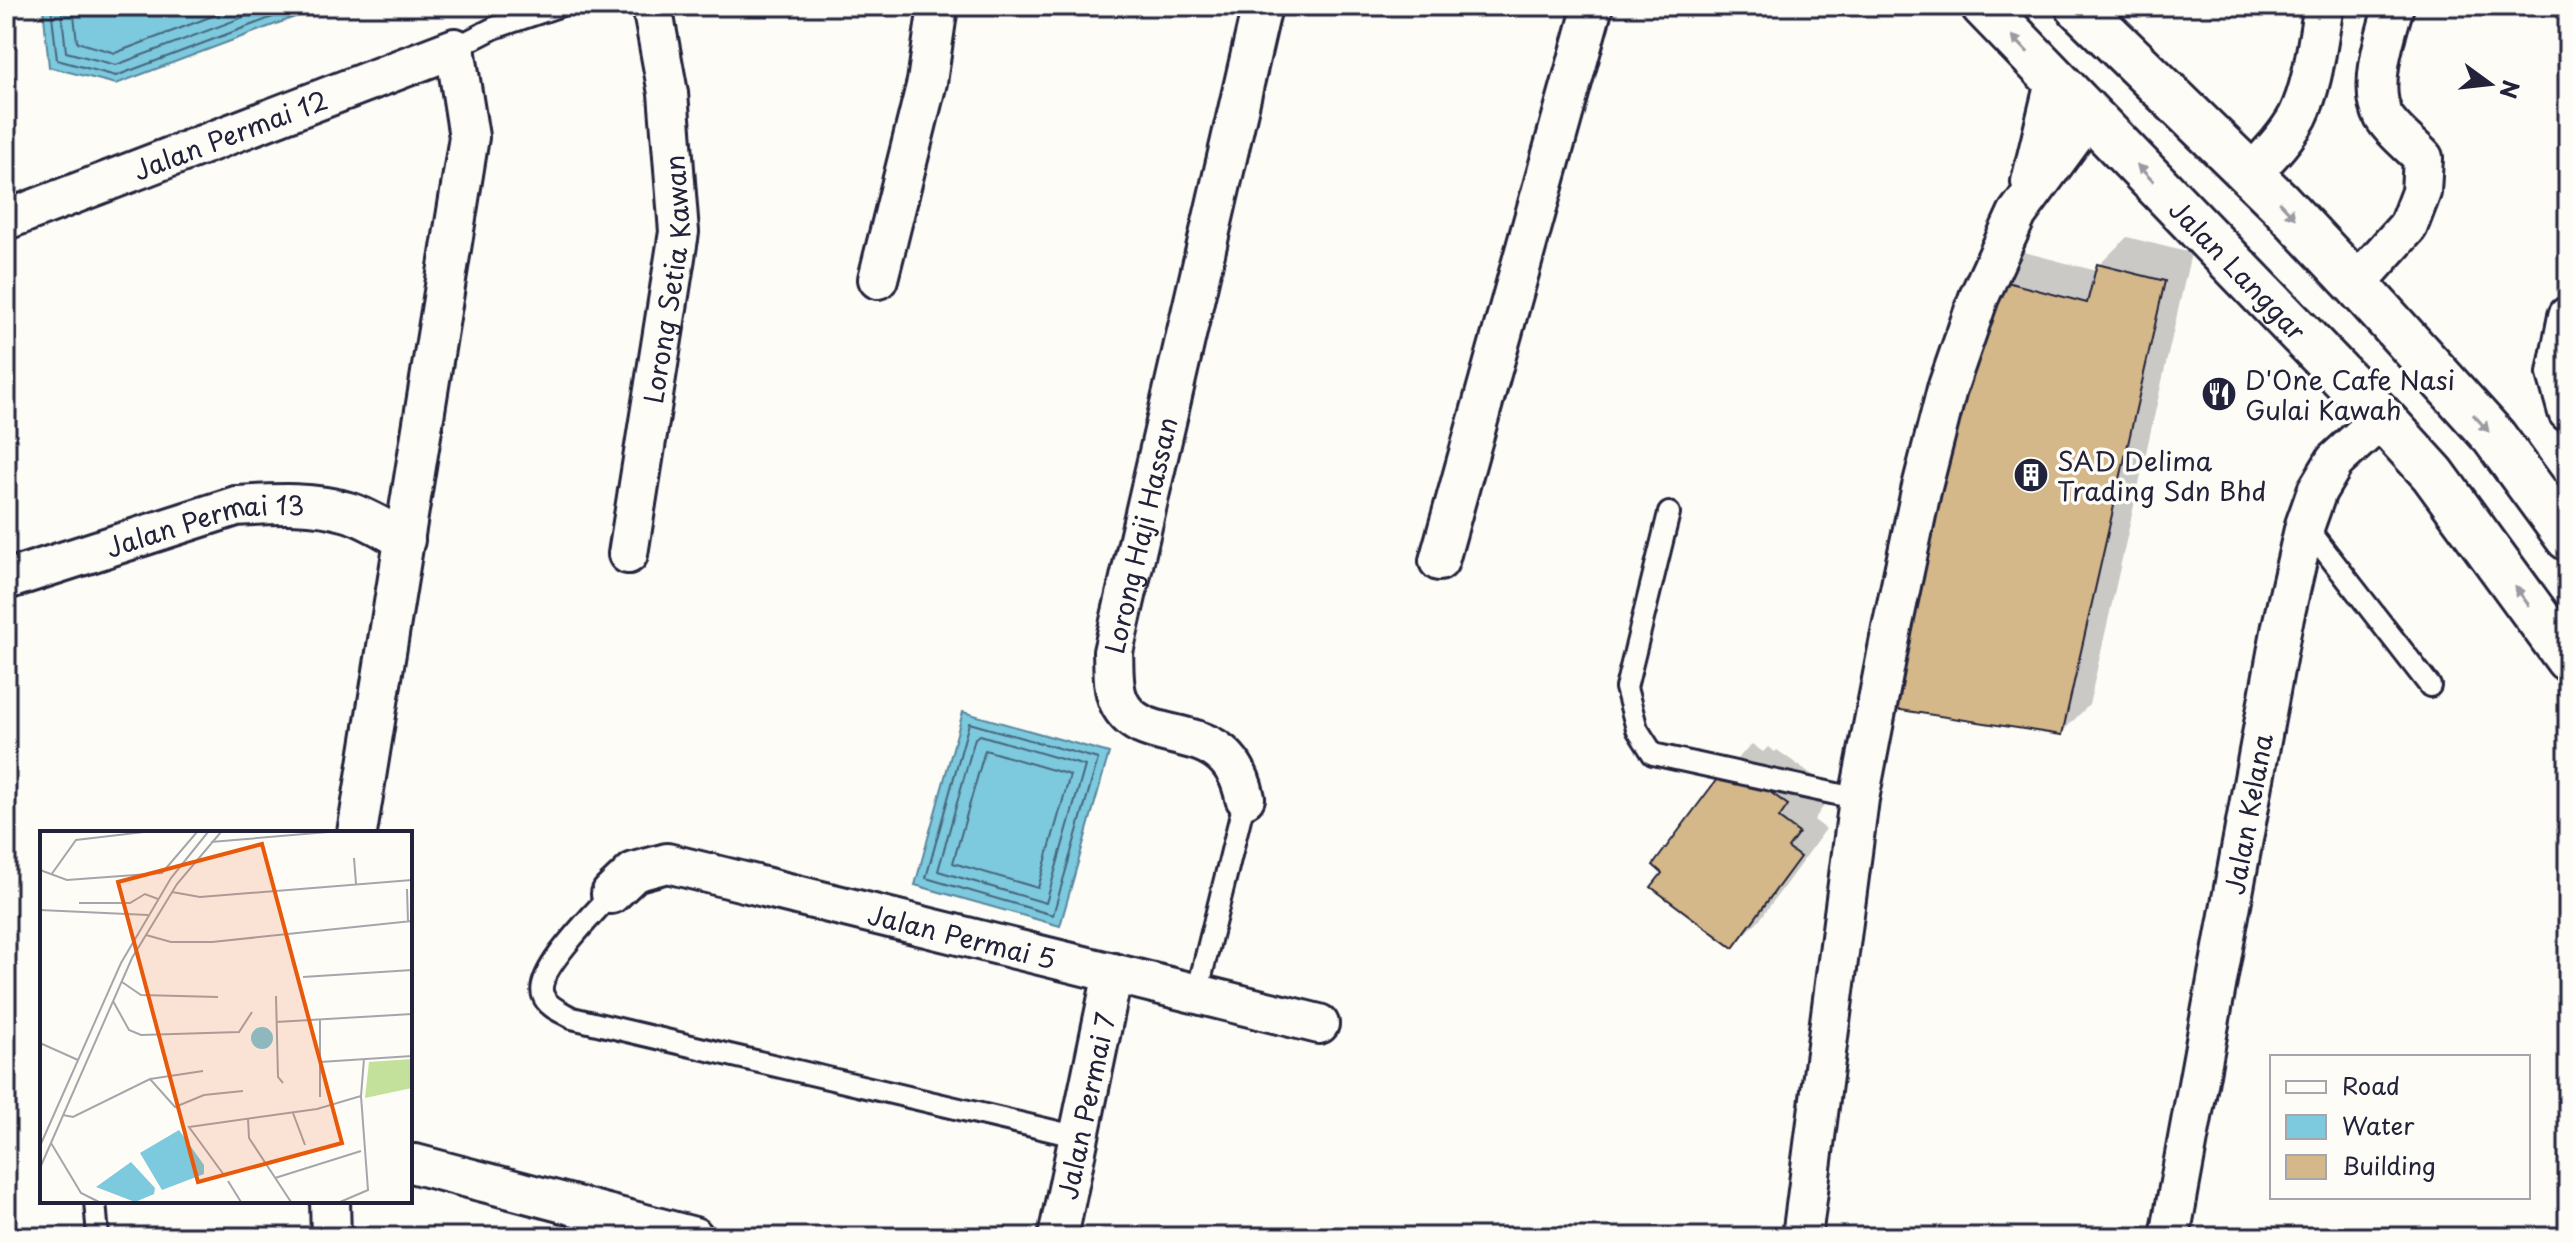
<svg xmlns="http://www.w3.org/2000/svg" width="2574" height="1243" viewBox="0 0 2574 1243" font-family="'Playpen Sans',sans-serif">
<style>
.water{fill:#7dc9dd;stroke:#59869c;stroke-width:2}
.shadow{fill:#0003}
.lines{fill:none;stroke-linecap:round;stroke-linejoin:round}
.shore{stroke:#46657c;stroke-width:2}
.building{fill:#d4b889;stroke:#22223b;stroke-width:2}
.lane-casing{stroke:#22223b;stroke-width:26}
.street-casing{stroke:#22223b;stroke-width:44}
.highway-casing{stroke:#22223b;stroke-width:50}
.lane{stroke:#fdfcf7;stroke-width:20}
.street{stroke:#fdfcf7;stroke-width:38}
.highway{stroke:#fdfcf7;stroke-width:44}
.oneway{fill:#9a9aa2}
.labels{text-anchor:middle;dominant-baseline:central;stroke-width:7;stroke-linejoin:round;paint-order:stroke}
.street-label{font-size:26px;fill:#22223b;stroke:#fdfcf7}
.poi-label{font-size:26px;fill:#22223b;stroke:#fdfcf7;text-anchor:start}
.inset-road{fill:none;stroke:#a5a5ac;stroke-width:2}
.view{fill:#e8590c;fill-opacity:0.15;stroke:#e8590c;stroke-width:4}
.inset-edge{fill:none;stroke:#22223b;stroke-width:4}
</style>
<rect width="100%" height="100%" fill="#fdfcf7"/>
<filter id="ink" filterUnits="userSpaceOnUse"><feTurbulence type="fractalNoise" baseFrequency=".0125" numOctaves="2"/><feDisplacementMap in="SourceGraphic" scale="16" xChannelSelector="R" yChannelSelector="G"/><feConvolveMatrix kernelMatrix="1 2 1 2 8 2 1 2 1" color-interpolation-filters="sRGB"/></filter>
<g filter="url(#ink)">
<g class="water">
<path d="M 43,6 L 324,6 L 116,84 L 49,67 Z"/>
<path d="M 963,712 L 1109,753 L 1060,926 L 915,885 Z"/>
</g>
<g class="shadow">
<path d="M 2127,237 L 2191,253 L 2089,705 L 2061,733 L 1993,279 L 2020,251 L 2097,271 L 2099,265 Z"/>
<path d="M 1752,744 L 1763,752 L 1768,747 L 1775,752 L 1777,750 L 1814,776 L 1805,790 L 1825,804 L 1814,820 L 1826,829 L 1761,918 L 1733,946 L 1724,772 Z"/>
</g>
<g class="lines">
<g class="shore">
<path d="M 51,6 L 57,60 L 116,76 L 302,6"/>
<path d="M 61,6 L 66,52 L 116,65 L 273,6"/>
<path d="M 73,6 L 77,42 L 115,53 L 239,6"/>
<path d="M 969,723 L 1098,759 L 1053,915 L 926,878 Z"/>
<path d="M 980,735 L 1085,766 L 1046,903 L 938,871 L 975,738 Z"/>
<path d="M 985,750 L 1070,775 L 1038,888 L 953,863 Z"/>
</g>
</g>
<g class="building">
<path d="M 2097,264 L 2165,281 L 2062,735 L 1894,709 L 1955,416 L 1991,278 L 2087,303 Z"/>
<path d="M 1723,771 L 1748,776 L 1788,805 L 1779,818 L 1799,833 L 1788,848 L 1800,857 L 1733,948 L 1651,887 L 1662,873 L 1653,865 Z"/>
</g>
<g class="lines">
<defs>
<g id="lane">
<path d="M 455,48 L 494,28 L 559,6"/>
<path d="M 1669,513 L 1626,688 L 1637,729 L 1653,754 L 1859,799"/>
<path d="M 2305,525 L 2430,686"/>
<path d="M 611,894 C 596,912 534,972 543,995 C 547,1007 562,1012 572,1018 L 1079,1137"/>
<path d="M 1197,993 L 1245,798"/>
<path d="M 95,1201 L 98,1237"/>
</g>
<g id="street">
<path d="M 2251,174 C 2268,156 2286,138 2298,116 C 2314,83 2317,42 2324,6"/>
<path d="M 2031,182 L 2055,82"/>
<path id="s1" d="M 6,220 L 455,48 L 469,137 L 357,833"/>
<path d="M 878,279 L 927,82 L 938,6"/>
<path d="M 2356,284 L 2408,226 L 2421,192 L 2423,158 C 2411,145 2393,132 2384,117 C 2368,88 2385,36 2394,6"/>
<path d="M 2568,316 L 2557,373 L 2568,412"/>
<path id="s2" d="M 628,554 L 679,232 L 668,93 L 652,6"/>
<path d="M 1439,561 L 1593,6"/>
<path id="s3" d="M 6,580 L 236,506 C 273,504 312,501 348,512 C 368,518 387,531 405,540"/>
<path id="s4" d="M 1245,798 C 1228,711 1143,754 1119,702 C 1112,687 1114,668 1113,652 L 1262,6"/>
<path id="s5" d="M 611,894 L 634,872 L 667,863 L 1319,1024"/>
<path d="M 415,1164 L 694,1237"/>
<path d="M 330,1201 L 331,1237"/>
<path id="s6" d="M 1058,1237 L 1113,973"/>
<path d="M 1802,1237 L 1859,799 L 1892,628 L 1921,491 L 1947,389 L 1979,297 L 2017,214 L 2089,116"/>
<path id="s7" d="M 2170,1237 L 2282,626 L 2305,525 L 2317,491 L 2335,461 L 2382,418"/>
</g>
<g id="highway">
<path id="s8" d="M 1984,6 L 2382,418 L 2433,474 L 2568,659"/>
<path d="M 2078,6 L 2280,203 L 2356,284 L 2494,437 L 2568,538"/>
</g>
</defs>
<use href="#lane" class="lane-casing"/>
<use href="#street" class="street-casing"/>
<use href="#highway" class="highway-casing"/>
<use href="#lane" class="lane"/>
<use href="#street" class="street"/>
<use href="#highway" class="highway"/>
</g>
<defs><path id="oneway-solid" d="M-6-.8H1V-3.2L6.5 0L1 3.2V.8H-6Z" transform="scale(2)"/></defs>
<g class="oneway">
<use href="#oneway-solid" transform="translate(2020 44) rotate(-133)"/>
<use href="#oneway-solid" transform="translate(2145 173) rotate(-134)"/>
<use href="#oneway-solid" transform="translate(2287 210) rotate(47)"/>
<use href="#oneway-solid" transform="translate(2481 423) rotate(48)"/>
<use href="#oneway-solid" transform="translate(2522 596) rotate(-126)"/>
</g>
</g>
<defs>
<symbol id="restaurant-disc" viewBox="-11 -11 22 22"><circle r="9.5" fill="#22223b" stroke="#fdfcf7"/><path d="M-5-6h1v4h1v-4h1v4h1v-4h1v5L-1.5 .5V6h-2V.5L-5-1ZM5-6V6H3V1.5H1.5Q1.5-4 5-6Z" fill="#fff"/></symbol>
<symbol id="building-disc" viewBox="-11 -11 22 22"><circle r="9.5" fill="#22223b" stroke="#fdfcf7"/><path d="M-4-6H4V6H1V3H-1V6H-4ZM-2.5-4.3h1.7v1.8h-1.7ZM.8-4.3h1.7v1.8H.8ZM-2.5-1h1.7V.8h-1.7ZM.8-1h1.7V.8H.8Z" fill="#fff"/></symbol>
</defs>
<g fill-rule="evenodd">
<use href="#restaurant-disc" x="2199" y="374" width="40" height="40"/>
<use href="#building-disc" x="2011" y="455" width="40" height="40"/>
</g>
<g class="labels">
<g class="street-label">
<text stroke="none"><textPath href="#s1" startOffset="240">Jalan Permai 12</textPath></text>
<text stroke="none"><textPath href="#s8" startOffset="366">Jalan Langgar</textPath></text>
<text stroke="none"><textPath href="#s2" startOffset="278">Lorong Setia Kawan</textPath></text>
<text stroke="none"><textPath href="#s3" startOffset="208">Jalan Permai 13</textPath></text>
<text stroke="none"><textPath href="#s4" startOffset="340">Lorong Haji Hassan</textPath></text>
<text stroke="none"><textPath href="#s7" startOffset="430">Jalan Kelana</textPath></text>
<text stroke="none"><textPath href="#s5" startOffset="370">Jalan Permai 5</textPath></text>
<text stroke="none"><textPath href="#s6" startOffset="134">Jalan Permai 7</textPath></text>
</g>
<g class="poi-label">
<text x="2245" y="379">D'One Cafe Nasi<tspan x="2245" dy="30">Gulai Kawah</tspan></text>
<text x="2057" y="460">SAD Delima<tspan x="2057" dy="30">Trading Sdn Bhd</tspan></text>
</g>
</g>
<g transform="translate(40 831)">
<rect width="372" height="372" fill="#fdfcf7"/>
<path d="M 372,228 L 372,257 L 325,267 L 329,231 Z" fill="#c3e19a"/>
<path d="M211 207a11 11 0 1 1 22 0a11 11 0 1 1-22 0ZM 139,299 L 164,334 L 164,343 L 122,359 L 100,322 ZM 91,331 L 115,357 L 114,363 L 95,371 L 56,356 Z" fill="#7dc9dd"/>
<path class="inset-road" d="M 171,11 L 288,1M 314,27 L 316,53M 0,39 L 27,49 L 122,42 L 157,1M 11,44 L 36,9 L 104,1M 367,58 L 368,91M 132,61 L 160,66 L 372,49M 39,72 L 90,72 L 105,63 L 118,68M 0,79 L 108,84M 106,104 L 131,111 L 172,111 L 372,90M 263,146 L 372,139M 82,151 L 101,164 L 178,166M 236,165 L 238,246 L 243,252M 73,170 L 89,199 L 101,204 L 199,201 L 212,181M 280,188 L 280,266M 236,191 L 372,183M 0,212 L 38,229M 280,231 L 372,225M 110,248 L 163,240M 253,282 L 265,314M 23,284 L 33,286 L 110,248 L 135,276 L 164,264 L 203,260M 208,287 L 209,307 L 251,371M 11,312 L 41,362 L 59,371M 0,315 L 81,132 L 131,47 L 168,1M 0,337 L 92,127 L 137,53 L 181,1M 184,344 L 149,296 L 277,278 L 321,265 L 324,228M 235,347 L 321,320M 188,350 L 201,371M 300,371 L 328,359 L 321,265"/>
<path class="view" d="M 222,13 L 302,312 L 158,351 L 78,51 Z"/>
<rect width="372" height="372" class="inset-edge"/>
</g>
<rect width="2574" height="1243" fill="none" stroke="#fdfcf7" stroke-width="32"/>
<rect x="16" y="16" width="2542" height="1211" fill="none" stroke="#22223b" stroke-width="3" filter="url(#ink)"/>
<rect x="2270" y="1055" width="260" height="144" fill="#fdfcf7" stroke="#a5a5ac" stroke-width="2"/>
<rect x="2286" y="1081" width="40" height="12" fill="#fdfcf7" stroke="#a5a5ac" stroke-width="2"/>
<text x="2342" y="1095" font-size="24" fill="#22223b">Road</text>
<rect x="2286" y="1115" width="40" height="24" fill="#7dc9dd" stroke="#a5a5ac" stroke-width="2"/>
<text x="2342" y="1135" font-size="24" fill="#22223b">Water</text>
<rect x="2286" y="1155" width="40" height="24" fill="#d4b889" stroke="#a5a5ac" stroke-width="2"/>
<text x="2342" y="1175" font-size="24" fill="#22223b">Building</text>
<g transform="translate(2490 84) rotate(105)" stroke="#fdfcf7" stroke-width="6" paint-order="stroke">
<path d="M0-6L14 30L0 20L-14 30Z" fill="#22223b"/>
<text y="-12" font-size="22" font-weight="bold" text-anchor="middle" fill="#22223b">N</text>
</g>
</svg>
